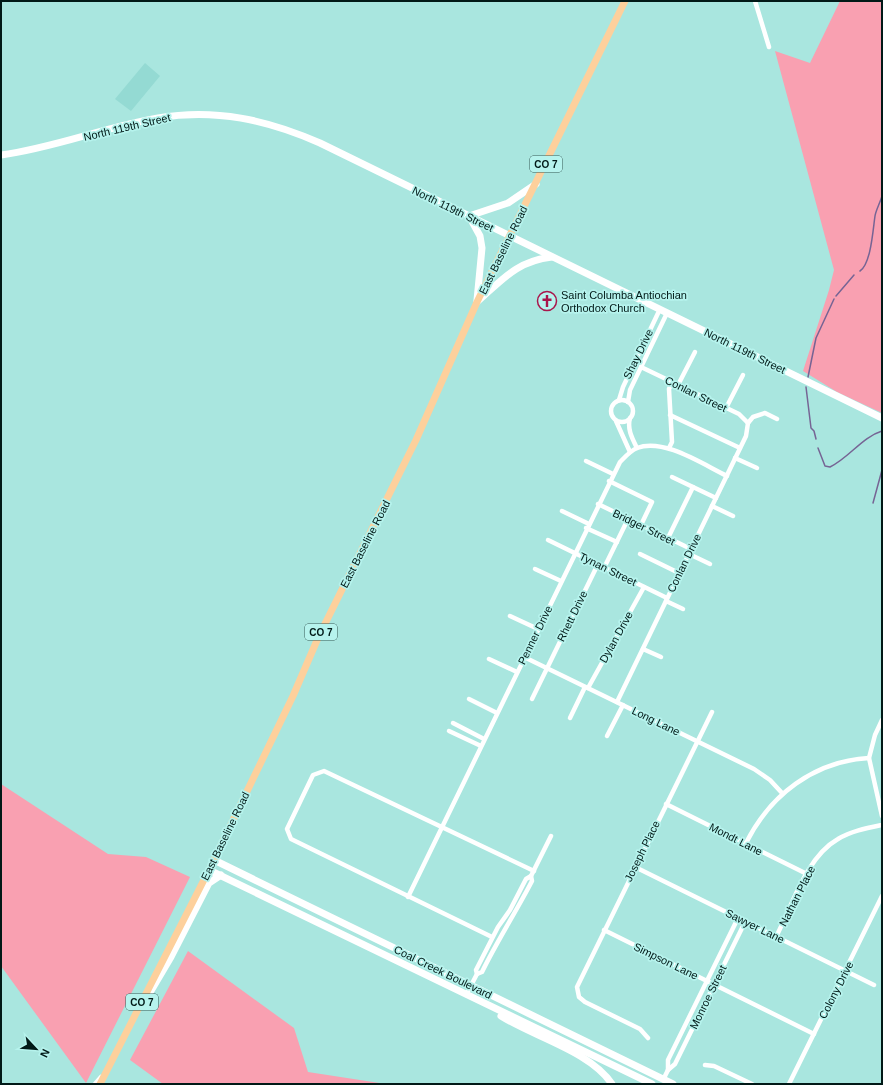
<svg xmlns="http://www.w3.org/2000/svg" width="883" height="1085" viewBox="0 0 883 1085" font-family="Arial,sans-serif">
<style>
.built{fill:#94dad3}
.green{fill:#f9a0b1}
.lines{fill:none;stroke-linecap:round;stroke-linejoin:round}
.stream{stroke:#766494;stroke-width:1.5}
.street{stroke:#fff;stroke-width:4.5}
.secondary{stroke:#fff;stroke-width:7}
.primary{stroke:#fdd09c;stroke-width:7}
.labels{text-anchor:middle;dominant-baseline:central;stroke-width:3.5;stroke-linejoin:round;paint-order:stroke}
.shield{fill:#b6f3ed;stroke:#375a57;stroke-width:1}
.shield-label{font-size:10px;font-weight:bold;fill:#011917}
.street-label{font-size:11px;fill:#011917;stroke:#b6f3ed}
.poi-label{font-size:11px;fill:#011917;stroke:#b6f3ed;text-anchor:start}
</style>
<rect width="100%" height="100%" fill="#a9e6df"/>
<path class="built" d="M 145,63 L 160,76 L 131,111 L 115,99 Z"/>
<g class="green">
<path d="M 840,1 L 882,1 L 882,413 L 837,392 L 803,371 L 829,290 L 834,270 L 775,51 L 810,63 Z"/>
<path d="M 1,784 L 108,854 L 146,857 L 190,877 L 86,1083 L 1,966 Z"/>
<path d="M 188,951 L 294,1028 L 308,1072 L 386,1084 L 163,1084 L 130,1060 Z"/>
</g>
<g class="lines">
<g class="stream">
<path d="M 860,271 C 871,264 873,229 875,216 C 876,210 880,203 882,196"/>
<path d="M 836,296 L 854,275"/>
<path d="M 808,377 L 816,338 L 834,299"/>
<path d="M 806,387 L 811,428 L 814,431 L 816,439"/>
<path d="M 818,448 L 825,466 L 830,467 C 849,458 862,437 882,431"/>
<path d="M 873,503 L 882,470"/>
</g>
<g class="street">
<path d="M 755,1 L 769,47"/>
<path d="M 641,367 L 739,414 L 748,423"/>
<path d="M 678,385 L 695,352"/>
<path d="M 619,400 L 623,387 L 660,309"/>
<circle cx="622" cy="411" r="11"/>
<path d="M 628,402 L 630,390 L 667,313"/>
<path d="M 726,408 L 743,375"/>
<path d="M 670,415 L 740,448"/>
<path d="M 630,418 C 627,429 632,438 637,448"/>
<path d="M 616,421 L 630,452"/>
<path d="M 748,423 L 753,417 L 765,413 L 777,419"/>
<path d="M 669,448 L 672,442 L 669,389 L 672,382"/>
<path d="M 735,458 L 757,468"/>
<path d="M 586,461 L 613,474"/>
<path d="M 672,477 L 716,498"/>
<path d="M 609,481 L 652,502 L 641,525"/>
<path d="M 598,504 L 691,549"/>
<path d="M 712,506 L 733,516"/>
<path d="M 562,511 L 589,524"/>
<path d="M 586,528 L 617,542"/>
<path d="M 668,538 L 693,487"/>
<path d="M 548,540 L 667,598"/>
<path d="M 640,554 L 679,573"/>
<path d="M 689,554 L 710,564"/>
<path d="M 604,568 L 628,519"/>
<path d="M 535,569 L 561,581"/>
<path d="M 666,601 L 683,609"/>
<path d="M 510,616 L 538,629"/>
<path d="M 643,649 L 661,657"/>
<path d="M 524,657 L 754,769 L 770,780 L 782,793"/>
<path d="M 489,659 L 517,672"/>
<path d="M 588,688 L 644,587"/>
<path d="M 469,699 L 497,713"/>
<path d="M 532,699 L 598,564"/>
<path d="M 617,702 L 746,436 L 748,423"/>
<path d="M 570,718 L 585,687"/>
<path d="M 882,720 L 875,735 L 869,758 L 882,816"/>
<path d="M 453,723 L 484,739"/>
<path d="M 449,731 L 481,746"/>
<path d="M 607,736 L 623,705"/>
<path d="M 666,804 L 807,874"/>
<path d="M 746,843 C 770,795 814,761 869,758"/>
<path d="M 635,867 L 874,985"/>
<path d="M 408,897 L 620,462 C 625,457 630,451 637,448 C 664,438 702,464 727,476"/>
<path d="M 604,930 L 814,1034"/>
<path d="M 492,937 L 291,839 L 287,829 L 313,775 L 324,771 L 534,871"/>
<path d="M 776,937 C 792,906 806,857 838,839 C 851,831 867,828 882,825"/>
<path d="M 477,974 L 482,972 C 497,941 516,912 532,881 L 531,876"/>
<path d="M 466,995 L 477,974 L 476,970 L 498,927 L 510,910 L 526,879 L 531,876 L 551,836"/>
<path d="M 648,1038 L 640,1029 L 585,1002 L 579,997 L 577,987 L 712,712"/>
<path d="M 705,1065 L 714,1066 L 752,1084"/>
<path d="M 668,1070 L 675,1064 L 745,922"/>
<path d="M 663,1080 L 668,1070 L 668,1060 L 738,918"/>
<path d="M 95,1084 L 101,1077"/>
<path d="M 789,1084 L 882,896"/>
</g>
<g class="secondary">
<path d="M 1,155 C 54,148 105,127 158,118 C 215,108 268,120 320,143 L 882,418"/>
<path d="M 477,300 L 482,248 L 480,236 L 469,216 L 508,203 L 536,184"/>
<path d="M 477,302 C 503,279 517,261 552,257"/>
<path d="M 214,860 L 673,1084"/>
<path d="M 209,870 L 652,1084"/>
<path d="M 145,1001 L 171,957 L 209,883 L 221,875"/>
<path d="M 501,1016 C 534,1037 590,1051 612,1084"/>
</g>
<path class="primary" d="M 100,1084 L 209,870 L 293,696 L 318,638 L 416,440 L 477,302 L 625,1"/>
</g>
<defs>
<symbol id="church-ring" viewBox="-11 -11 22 22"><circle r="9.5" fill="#b6f3ed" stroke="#a9154b" stroke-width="1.5"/><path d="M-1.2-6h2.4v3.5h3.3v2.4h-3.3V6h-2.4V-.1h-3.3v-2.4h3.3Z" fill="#a9154b"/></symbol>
</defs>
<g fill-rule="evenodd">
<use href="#church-ring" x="536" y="290" width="22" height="22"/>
</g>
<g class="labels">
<g class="shield">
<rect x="530" y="156" width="32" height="16" rx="3"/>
<rect x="305" y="624" width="32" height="16" rx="3"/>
<rect x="126" y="994" width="32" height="16" rx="3"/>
</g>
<g class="shield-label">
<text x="546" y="164">CO 7</text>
<text x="321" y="632">CO 7</text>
<text x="142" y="1002">CO 7</text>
</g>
<g class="street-label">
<text transform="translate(127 127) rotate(-13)">North 119th Street</text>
<text transform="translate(453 209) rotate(26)">North 119th Street</text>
<text transform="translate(503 250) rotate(-64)">East Baseline Road</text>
<text transform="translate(745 351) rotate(26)">North 119th Street</text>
<text transform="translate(638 354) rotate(-64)">Shay Drive</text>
<text transform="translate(696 394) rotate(26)">Conlan Street</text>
<text transform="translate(644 527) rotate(26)">Bridger Street</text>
<text transform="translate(365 544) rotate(-63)">East Baseline Road</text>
<text transform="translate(684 563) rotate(-64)">Conlan Drive</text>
<text transform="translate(608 569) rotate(26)">Tynan Street</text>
<text transform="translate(572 616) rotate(-64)">Rhett Drive</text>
<text transform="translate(535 635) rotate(-64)">Penner Drive</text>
<text transform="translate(616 637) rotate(-61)">Dylan Drive</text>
<text transform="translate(656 721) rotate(26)">Long Lane</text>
<text transform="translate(225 836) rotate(-64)">East Baseline Road</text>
<text transform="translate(736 839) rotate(27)">Mondt Lane</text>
<text transform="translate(642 851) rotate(-64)">Joseph Place</text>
<text transform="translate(797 896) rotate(-63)">Nathan Place</text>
<text transform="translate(755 926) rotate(26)">Sawyer Lane</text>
<text transform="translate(666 961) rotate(26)">Simpson Lane</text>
<text transform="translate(443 972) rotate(26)">Coal Creek Boulevard</text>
<text transform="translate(836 990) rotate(-63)">Colony Drive</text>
<text transform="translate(708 997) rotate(-64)">Monroe Street</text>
</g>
<g class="poi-label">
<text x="561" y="295">Saint Columba Antiochian<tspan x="561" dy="13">Orthodox Church</tspan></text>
</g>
</g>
<rect width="883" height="1085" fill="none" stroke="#011917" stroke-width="4"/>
<g transform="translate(36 1049) rotate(116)" stroke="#b6f3ed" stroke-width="3" paint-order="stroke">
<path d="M0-3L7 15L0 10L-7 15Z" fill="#011917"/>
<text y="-6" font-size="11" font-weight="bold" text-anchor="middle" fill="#011917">N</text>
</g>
</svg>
